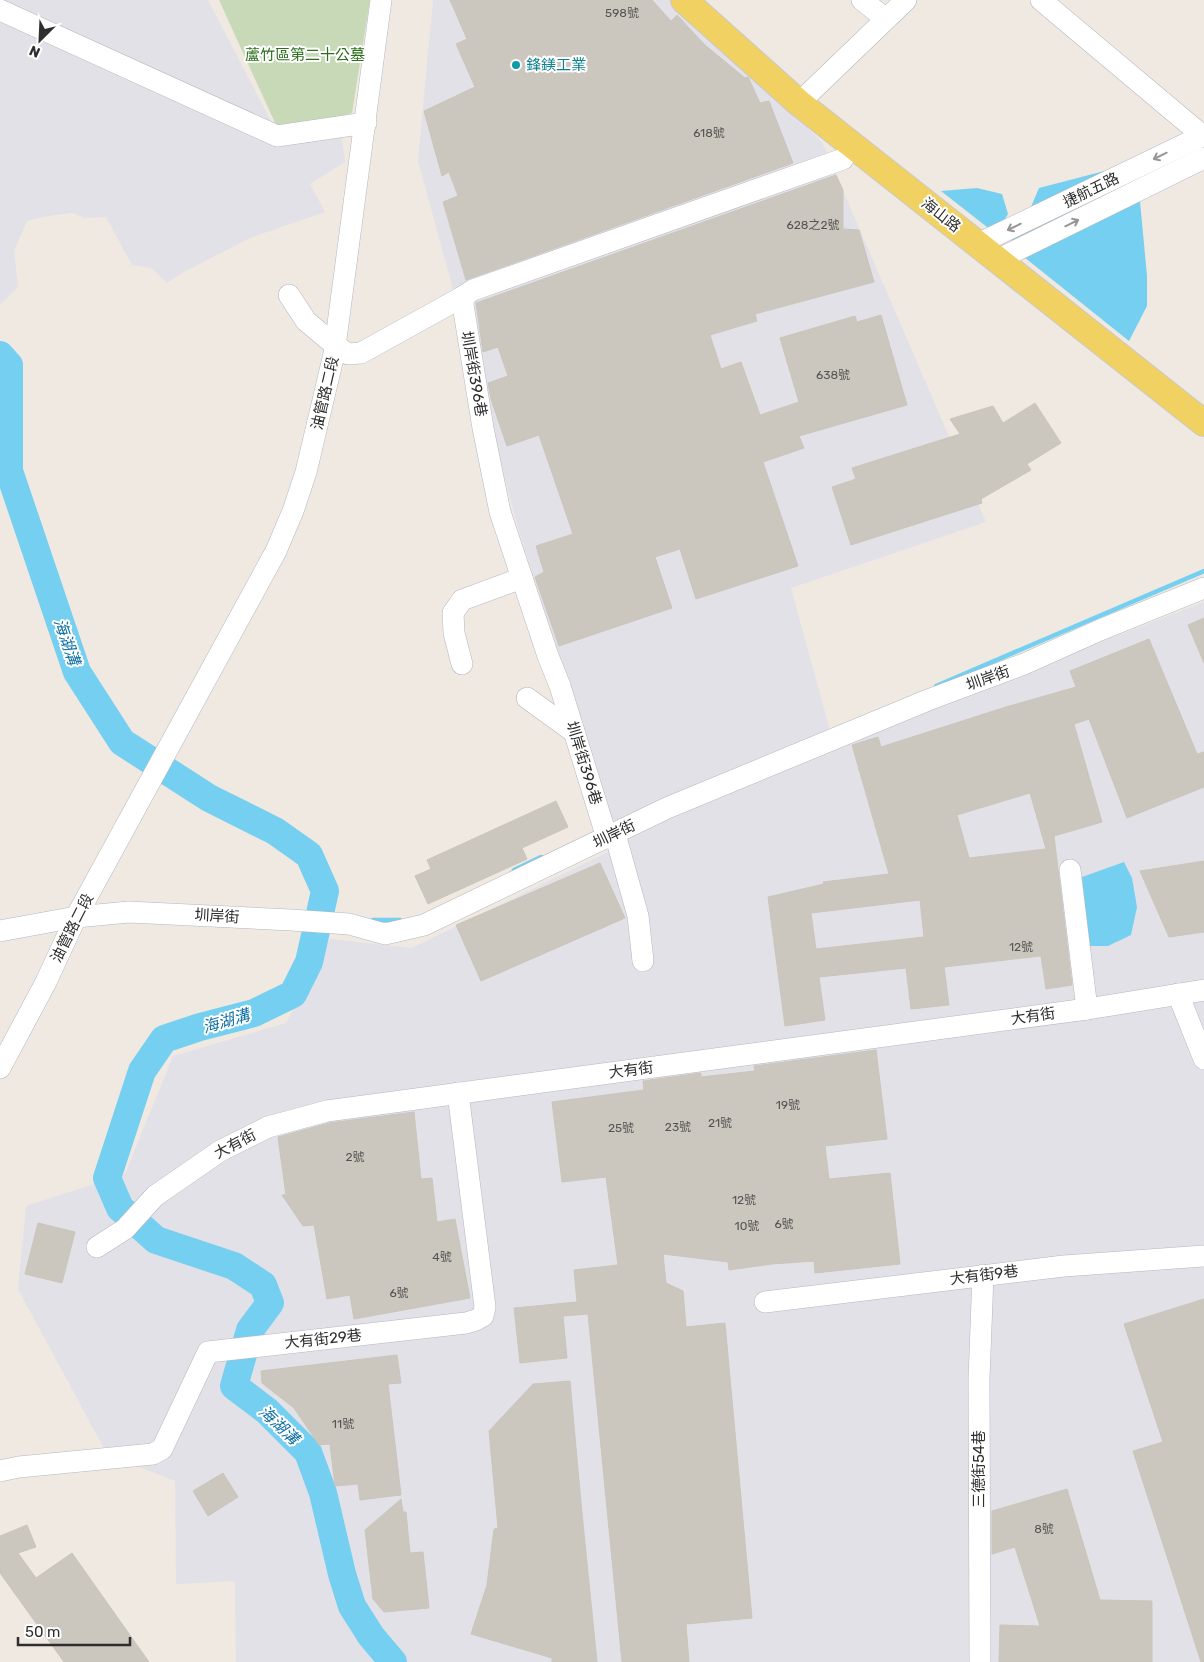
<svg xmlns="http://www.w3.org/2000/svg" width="1204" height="1662" viewBox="0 0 1204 1662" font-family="Rubik,'Noto Sans TC',sans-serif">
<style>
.industrial{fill:#e3e1e8}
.cemetery{fill:#c8d9b8}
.water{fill:#75cff0}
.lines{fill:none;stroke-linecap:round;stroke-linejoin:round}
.stream{stroke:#75cff0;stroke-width:4.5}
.river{stroke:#75cff0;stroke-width:28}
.building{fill:#cbc7bf;stroke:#cbc5ba;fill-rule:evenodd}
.minor-casing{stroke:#b4b7c1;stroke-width:22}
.major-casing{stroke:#c9c9c9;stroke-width:28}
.minor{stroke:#fff;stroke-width:21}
.major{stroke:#f2d163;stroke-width:26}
.oneway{stroke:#969696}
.culture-dot{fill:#0f9aa8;stroke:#fff;stroke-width:2}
.labels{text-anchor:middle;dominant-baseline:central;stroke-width:4;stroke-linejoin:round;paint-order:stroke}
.number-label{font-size:12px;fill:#555452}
.park-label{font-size:15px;fill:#2c6e1b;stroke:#fff}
.culture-label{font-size:15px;fill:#0d838f;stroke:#fff;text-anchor:start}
.street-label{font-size:15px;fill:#2e2e2e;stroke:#fff}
.water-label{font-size:16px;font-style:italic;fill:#0d6fa3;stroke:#fff}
</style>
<rect width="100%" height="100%" fill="#efe9e1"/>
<g class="industrial">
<path d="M 0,0 L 208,0 L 272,123 L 340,121 L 345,162 L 310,184 L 325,212 L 250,238 L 184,272 L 167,283 L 151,268 L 132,265 L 106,217 L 85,218 L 72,213 L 48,216 L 27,221 L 14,251 L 18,287 L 0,305 Z"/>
<path d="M 433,0 L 675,0 L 822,142 L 986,522 L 791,588 L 834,745 L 1204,602 L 1204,1662 L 236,1662 L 235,1581 L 176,1584 L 175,1481 L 107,1454 L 18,1289 L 26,1206 L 125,1174 L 173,1056 L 286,1023 L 330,939 L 412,948 L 620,846 L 519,531 L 418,161 Z"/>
</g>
<path class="cemetery" d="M 219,0 L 370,0 L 352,113 L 292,131 L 276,125 Z"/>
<g class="water">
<path d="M 1116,168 L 1130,169 L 1138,180 L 1147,276 L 1147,306 L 1129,341 L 1009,245 L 1028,214 L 1039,188 Z"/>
<path d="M 977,188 L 1002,194 L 1008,214 L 996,234 L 941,191 Z"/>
<path d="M 1124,862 L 1132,878 L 1137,907 L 1131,935 L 1108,946 L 1089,946 L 1082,877 Z"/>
</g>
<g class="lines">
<g class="stream">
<path d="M 936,686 L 1204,571"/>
<path d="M 514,870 L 541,857"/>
<path d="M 373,920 L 400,920"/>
</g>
<path class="river" d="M 0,355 L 9,365 L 9,471 L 77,672 L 122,742 L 209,798 L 275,831 L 309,855 L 325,891 L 309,962 L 293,994 L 254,1013 L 200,1027 L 164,1039 L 142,1071 L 107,1178 L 120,1208 L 156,1240 L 234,1266 L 263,1285 L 270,1303 L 250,1330 L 234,1386 L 267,1411 L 308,1452 L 323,1493 L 342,1574 L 352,1606 L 371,1636 L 393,1662"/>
</g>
<g class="building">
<path d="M 450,0 L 652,0 L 671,21 L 677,15 L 705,45 L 745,78 L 748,77 L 749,79 L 760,103 L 769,101 L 793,163 L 466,280 L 443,202 L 458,196 L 449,172 L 442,176 L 424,111 L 475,87 L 456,44 L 467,39 Z"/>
<path d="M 836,175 L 843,190 L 843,229 L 859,230 L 874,282 L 755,314 L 757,321 L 710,335 L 721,369 L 741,362 L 760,415 L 799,402 L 780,338 L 855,316 L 857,322 L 881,315 L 907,405 L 799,436 L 804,448 L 763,462 L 798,566 L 696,599 L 680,549 L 655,557 L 672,608 L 559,646 L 535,577 L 544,572 L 536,546 L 573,534 L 539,435 L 507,446 L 491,399 L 488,383 L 508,376 L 498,347 L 483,352 L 476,303 Z"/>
<path d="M 1035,403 L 1061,443 L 1027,464 L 1031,470 L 981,499 L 982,503 L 851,545 L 832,487 L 856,479 L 852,468 L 960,434 L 950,419 L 993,406 L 1003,423 Z"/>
<path d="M 1204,618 L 1204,663 L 1188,625 Z"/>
<path d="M 1149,639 L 1197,754 L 1204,752 L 1204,787 L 1127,818 L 1089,719 L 1074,724 L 1102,822 L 1054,836 L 1072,985 L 1046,989 L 1041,956 L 944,967 L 949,1005 L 911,1009 L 906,968 L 819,977 L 825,1020 L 785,1026 L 768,897 L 824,884 L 823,882 L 889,874 L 852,745 L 878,737 L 881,747 L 1006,707 L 1076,687 L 1070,671 ZM 1030,793 L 1046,849 L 969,858 L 957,815 ZM 920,900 L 924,937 L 816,949 L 811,913 Z"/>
<path d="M 556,801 L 568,827 L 522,848 L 527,859 L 428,904 L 415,876 L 431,869 L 427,860 Z"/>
<path d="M 1204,861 L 1204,932 L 1169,937 L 1140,871 Z"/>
<path d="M 600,863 L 625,918 L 481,981 L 456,925 Z"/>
<path d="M 876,1050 L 887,1139 L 825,1146 L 829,1179 L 890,1173 L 900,1264 L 815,1273 L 814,1261 L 772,1264 L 729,1270 L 728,1262 L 663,1254 L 666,1283 L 683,1291 L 686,1327 L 725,1323 L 752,1618 L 686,1624 L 689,1662 L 622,1662 L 588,1314 L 563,1316 L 567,1358 L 520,1363 L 514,1308 L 577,1302 L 574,1270 L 618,1265 L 606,1177 L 562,1182 L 552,1102 L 644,1090 L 643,1081 L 701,1073 L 701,1077 L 755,1071 L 754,1066 Z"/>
<path d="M 414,1112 L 421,1179 L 432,1178 L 437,1222 L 455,1219 L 470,1298 L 354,1319 L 350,1295 L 327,1299 L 314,1225 L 303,1226 L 282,1195 L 286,1195 L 278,1137 L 329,1123 Z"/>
<path d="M 38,1223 L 75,1232 L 62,1283 L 25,1274 Z"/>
<path d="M 1204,1299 L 1204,1662 L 1201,1662 L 1133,1451 L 1163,1442 L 1124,1324 Z"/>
<path d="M 397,1355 L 401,1383 L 388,1384 L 401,1495 L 360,1500 L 358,1484 L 335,1486 L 330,1444 L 319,1445 L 294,1408 L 262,1383 L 261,1371 Z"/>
<path d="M 570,1381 L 581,1503 L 597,1662 L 552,1662 L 552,1658 L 471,1634 L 487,1585 L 494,1529 L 498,1528 L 489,1431 L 533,1384 Z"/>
<path d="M 223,1473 L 238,1497 L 208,1516 L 193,1491 Z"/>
<path d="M 1067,1489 L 1100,1600 L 1152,1601 L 1152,1662 L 999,1662 L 1000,1625 L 1040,1626 L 1015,1547 L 992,1554 L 992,1511 Z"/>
<path d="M 401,1499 L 403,1512 L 406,1512 L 410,1553 L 423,1552 L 429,1608 L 384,1612 L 373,1599 L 365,1530 Z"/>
<path d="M 27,1525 L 36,1547 L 18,1553 L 36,1578 L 72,1553 L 149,1662 L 64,1662 L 0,1573 L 0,1536 Z"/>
</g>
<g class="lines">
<defs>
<g id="minor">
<path d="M 862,0 L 886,19"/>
<path d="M 1041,0 L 1203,136"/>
<path d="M 0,10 L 277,136 L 366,123"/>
<path d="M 799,103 L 906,0"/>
<path d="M 978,244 L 1204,135"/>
<path d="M 997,260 L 1204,158"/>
<path d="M 289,295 L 306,321 L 336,346 L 348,354 L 361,353 L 464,296"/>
<path d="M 462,664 L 454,633 L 453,613 L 462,600 L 522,578"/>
<path d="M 527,698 L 574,732"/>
<path d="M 615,834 L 638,916 L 643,961"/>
<path d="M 607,838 L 560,686 L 548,656 L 500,512 L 483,428 L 463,305 L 464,296 L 473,290 L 843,159"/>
<path d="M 1070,870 L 1087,1009"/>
<path d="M 0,931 L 76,917 L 129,912 L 291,920 L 349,924 L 385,934 L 424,925 L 667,808 L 928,700 L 1024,664 L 1100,630 L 1204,588"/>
<path d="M 1178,994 L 1204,1059"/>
<path d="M 0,1068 L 46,982 L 76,917 L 276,551 L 293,511 L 306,472 L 334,354 L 381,0"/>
<path d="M 97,1247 L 125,1229 L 155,1196 L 220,1151 L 268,1127 L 327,1111 L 1087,1009 L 1204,990"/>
<path d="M 765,1302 L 1064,1266 L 1204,1256"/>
<path d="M 0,1471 L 19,1467 L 153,1454 L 162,1449 L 208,1352 L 466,1323 L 476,1320 L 483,1316 L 485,1307 L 458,1093"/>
<path d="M 980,1662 L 979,1379 L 983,1275"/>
</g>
<path id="major" d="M 684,0 L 799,103 L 1204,423"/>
</defs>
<use href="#minor" class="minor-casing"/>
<use href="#major" class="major-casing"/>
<use href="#minor" class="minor"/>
<use href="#major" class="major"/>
</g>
<defs><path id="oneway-shaft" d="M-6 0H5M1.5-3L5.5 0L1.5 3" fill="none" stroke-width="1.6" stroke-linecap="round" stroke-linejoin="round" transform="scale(1.25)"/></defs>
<g class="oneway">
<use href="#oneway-shaft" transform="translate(1160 156) rotate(154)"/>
<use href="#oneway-shaft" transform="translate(1072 223) rotate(-26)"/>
<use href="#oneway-shaft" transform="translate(1014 227) rotate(154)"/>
</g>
<circle class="culture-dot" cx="516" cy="65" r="5"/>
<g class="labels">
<g class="number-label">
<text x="622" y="13">598號</text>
<text x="709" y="133">618號</text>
<text x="813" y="225">628之2號</text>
<text x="833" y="375">638號</text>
<text x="1021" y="947">12號</text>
<text x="788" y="1105">19號</text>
<text x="720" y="1123">21號</text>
<text x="678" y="1127">23號</text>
<text x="621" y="1128">25號</text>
<text x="355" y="1157">2號</text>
<text x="744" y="1200">12號</text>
<text x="784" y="1224">6號</text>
<text x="747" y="1226">10號</text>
<text x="442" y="1257">4號</text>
<text x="399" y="1293">6號</text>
<text x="343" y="1424">11號</text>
<text x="1044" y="1529">8號</text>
</g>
<g class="park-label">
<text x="305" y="55">蘆竹區第二十公墓</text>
</g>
<g class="culture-label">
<text x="526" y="65">鋒鎂工業</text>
</g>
<g class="street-label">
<text transform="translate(1091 190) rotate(-26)">捷航五路</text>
<text transform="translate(941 215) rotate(38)">海山路</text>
<text transform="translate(474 374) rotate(80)">圳岸街396巷</text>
<text transform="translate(325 393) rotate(-77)">油管路二段</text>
<text transform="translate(988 678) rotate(-20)">圳岸街</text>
<text transform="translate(584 763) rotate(73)">圳岸街396巷</text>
<text transform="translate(614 834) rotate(-26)">圳岸街</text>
<text transform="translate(217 916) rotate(3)">圳岸街</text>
<text transform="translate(72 928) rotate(-63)">油管路二段</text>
<text transform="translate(1033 1016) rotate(-8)">大有街</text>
<text transform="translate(631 1070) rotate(-7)">大有街</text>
<text transform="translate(235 1144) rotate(-28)">大有街</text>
<text transform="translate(984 1275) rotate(-7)">大有街9巷</text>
<text transform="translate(323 1339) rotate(-6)">大有街29巷</text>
<text transform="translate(979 1469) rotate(-90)">三德街54巷</text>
</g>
<g class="water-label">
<text transform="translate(67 642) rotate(71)">海湖溝</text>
<text transform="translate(226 1021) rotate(-16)">海湖溝</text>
<text transform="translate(279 1425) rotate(43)">海湖溝</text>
</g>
</g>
<g transform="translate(40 40) rotate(204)" stroke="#ffffff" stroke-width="4" paint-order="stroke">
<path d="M0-4L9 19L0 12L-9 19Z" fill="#2e2e2e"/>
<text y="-8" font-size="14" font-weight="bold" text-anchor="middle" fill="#2e2e2e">N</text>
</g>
<path d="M18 1637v8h112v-8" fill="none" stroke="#2e2e2e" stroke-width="2.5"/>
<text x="25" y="1637" font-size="15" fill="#2e2e2e" stroke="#ffffff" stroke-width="4" paint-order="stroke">50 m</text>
</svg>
